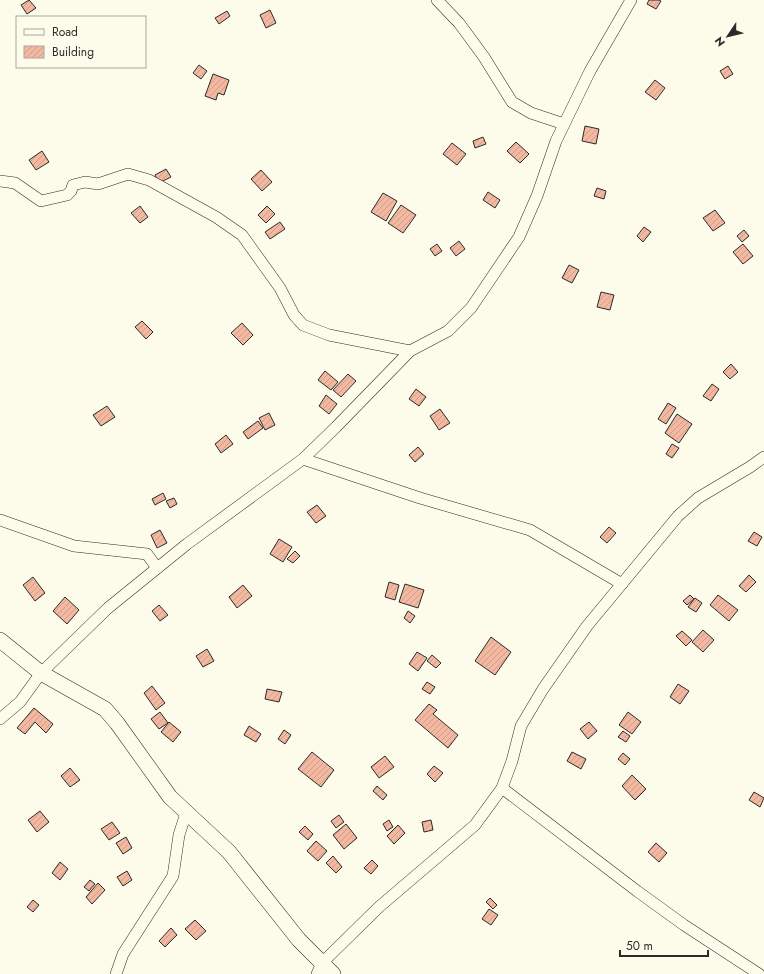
<svg xmlns="http://www.w3.org/2000/svg" width="764" height="974" viewBox="0 0 764 974" font-family="Jost,sans-serif">
<style>
.building{fill:url(#building-hatch);stroke:#2b2b2b}
.lines{fill:none;stroke-linecap:round;stroke-linejoin:round}
.street-casing{stroke:#2b2b2b;stroke-width:12}
.secondary-casing{stroke:#2b2b2b;stroke-width:16}
.street{stroke:#fdfbea;stroke-width:11}
.secondary{stroke:#fdfbea;stroke-width:15}
</style>
<defs>
<pattern id="building-hatch" width="6" height="6" patternUnits="userSpaceOnUse"><rect width="6" height="6" fill="#f2b8a0"/><path d="M-1 1l2-2M0 6l6-6M5 7l2-2" fill="none" stroke="#d09e8a"/></pattern>
</defs>
<rect width="100%" height="100%" fill="#fdfbea"/>
<g class="building">
<path d="M 29,0 L 36,8 L 27,14 L 21,5 Z"/>
<path d="M 649,0 L 659,0 L 661,1 L 656,9 L 647,4 Z"/>
<path d="M 270,10 L 276,23 L 266,28 L 260,15 Z"/>
<path d="M 227,11 L 230,16 L 219,24 L 215,18 Z"/>
<path d="M 199,65 L 207,71 L 201,79 L 193,73 Z"/>
<path d="M 728,66 L 733,74 L 725,79 L 720,71 Z"/>
<path d="M 213,74 L 229,80 L 224,95 L 218,93 L 216,100 L 205,96 Z"/>
<path d="M 655,80 L 665,88 L 656,100 L 645,92 Z"/>
<path d="M 585,126 L 599,129 L 596,144 L 582,141 Z"/>
<path d="M 483,137 L 486,144 L 475,148 L 473,141 Z"/>
<path d="M 516,142 L 529,154 L 520,163 L 507,151 Z"/>
<path d="M 452,143 L 466,154 L 457,165 L 443,154 Z"/>
<path d="M 42,151 L 49,162 L 36,170 L 29,160 Z"/>
<path d="M 166,169 L 171,177 L 159,183 L 155,175 Z"/>
<path d="M 261,170 L 272,182 L 262,191 L 251,179 Z"/>
<path d="M 597,188 L 606,191 L 604,199 L 594,196 Z"/>
<path d="M 488,192 L 500,200 L 495,208 L 483,200 Z"/>
<path d="M 383,193 L 397,201 L 386,221 L 371,212 Z"/>
<path d="M 401,205 L 416,215 L 403,233 L 388,223 Z"/>
<path d="M 140,206 L 148,217 L 140,223 L 131,213 Z"/>
<path d="M 267,206 L 275,214 L 266,223 L 258,215 Z"/>
<path d="M 715,210 L 725,223 L 713,231 L 703,218 Z"/>
<path d="M 280,222 L 285,229 L 270,239 L 265,232 Z"/>
<path d="M 644,227 L 651,232 L 643,242 L 637,236 Z"/>
<path d="M 744,230 L 749,236 L 742,242 L 737,236 Z"/>
<path d="M 459,241 L 465,249 L 456,256 L 450,248 Z"/>
<path d="M 437,244 L 442,251 L 435,256 L 430,249 Z"/>
<path d="M 743,244 L 753,256 L 743,264 L 733,252 Z"/>
<path d="M 569,265 L 579,270 L 572,283 L 562,278 Z"/>
<path d="M 601,292 L 614,295 L 610,310 L 597,307 Z"/>
<path d="M 142,321 L 153,332 L 146,339 L 135,327 Z"/>
<path d="M 242,323 L 253,335 L 243,345 L 231,333 Z"/>
<path d="M 731,364 L 738,372 L 730,379 L 723,372 Z"/>
<path d="M 325,371 L 338,382 L 331,390 L 318,380 Z"/>
<path d="M 348,374 L 356,381 L 341,397 L 333,390 Z"/>
<path d="M 712,384 L 719,389 L 711,401 L 703,396 Z"/>
<path d="M 416,389 L 426,397 L 419,406 L 409,399 Z"/>
<path d="M 326,395 L 337,404 L 329,414 L 319,406 Z"/>
<path d="M 668,403 L 676,408 L 666,424 L 658,419 Z"/>
<path d="M 107,406 L 115,417 L 101,426 L 93,415 Z"/>
<path d="M 440,409 L 450,423 L 439,430 L 430,416 Z"/>
<path d="M 269,413 L 275,425 L 265,430 L 259,418 Z"/>
<path d="M 677,414 L 692,424 L 679,443 L 665,433 Z"/>
<path d="M 258,421 L 263,428 L 248,439 L 243,432 Z"/>
<path d="M 226,435 L 233,444 L 221,453 L 215,444 Z"/>
<path d="M 672,444 L 679,448 L 672,458 L 666,454 Z"/>
<path d="M 418,447 L 424,454 L 415,462 L 409,455 Z"/>
<path d="M 163,493 L 166,499 L 155,505 L 152,499 Z"/>
<path d="M 174,498 L 177,504 L 170,508 L 166,501 Z"/>
<path d="M 317,505 L 326,516 L 316,523 L 307,512 Z"/>
<path d="M 609,527 L 616,533 L 607,543 L 600,537 Z"/>
<path d="M 160,530 L 167,543 L 157,548 L 151,535 Z"/>
<path d="M 754,532 L 762,537 L 757,546 L 748,541 Z"/>
<path d="M 279,539 L 292,547 L 283,562 L 270,554 Z"/>
<path d="M 295,551 L 300,556 L 293,563 L 287,559 Z"/>
<path d="M 749,575 L 756,582 L 746,592 L 739,586 Z"/>
<path d="M 33,577 L 45,593 L 35,601 L 23,585 Z"/>
<path d="M 389,582 L 399,585 L 395,600 L 385,597 Z"/>
<path d="M 405,584 L 424,590 L 418,608 L 399,602 Z"/>
<path d="M 243,585 L 252,596 L 237,608 L 229,597 Z"/>
<path d="M 690,595 L 694,599 L 687,605 L 683,601 Z"/>
<path d="M 718,595 L 738,610 L 729,621 L 710,605 Z"/>
<path d="M 65,597 L 79,610 L 67,624 L 53,611 Z"/>
<path d="M 695,598 L 702,603 L 696,612 L 688,607 Z"/>
<path d="M 159,605 L 168,615 L 160,621 L 152,611 Z"/>
<path d="M 408,611 L 415,616 L 410,623 L 404,618 Z"/>
<path d="M 703,630 L 714,640 L 703,652 L 692,642 Z"/>
<path d="M 682,631 L 692,640 L 686,646 L 676,636 Z"/>
<path d="M 491,637 L 511,652 L 495,675 L 475,661 Z"/>
<path d="M 207,649 L 214,661 L 203,667 L 196,656 Z"/>
<path d="M 417,652 L 427,658 L 418,671 L 409,664 Z"/>
<path d="M 432,655 L 441,663 L 436,668 L 427,661 Z"/>
<path d="M 427,682 L 435,687 L 430,694 L 422,689 Z"/>
<path d="M 678,684 L 689,691 L 680,704 L 670,697 Z"/>
<path d="M 152,686 L 165,703 L 156,710 L 144,693 Z"/>
<path d="M 267,689 L 282,692 L 279,702 L 265,699 Z"/>
<path d="M 429,704 L 437,710 L 433,714 L 458,735 L 448,748 L 415,720 Z"/>
<path d="M 34,708 L 53,724 L 46,733 L 35,722 L 25,734 L 17,728 Z"/>
<path d="M 160,712 L 168,723 L 159,729 L 151,719 Z"/>
<path d="M 628,712 L 641,722 L 632,734 L 619,725 Z"/>
<path d="M 169,722 L 181,732 L 173,742 L 161,732 Z"/>
<path d="M 589,722 L 597,731 L 588,739 L 580,729 Z"/>
<path d="M 249,726 L 261,734 L 256,742 L 244,735 Z"/>
<path d="M 284,730 L 291,735 L 285,744 L 278,739 Z"/>
<path d="M 623,731 L 630,736 L 626,742 L 618,737 Z"/>
<path d="M 312,752 L 334,770 L 321,787 L 298,769 Z"/>
<path d="M 572,752 L 586,759 L 581,769 L 567,761 Z"/>
<path d="M 623,753 L 630,759 L 625,765 L 618,759 Z"/>
<path d="M 385,756 L 394,767 L 379,778 L 371,767 Z"/>
<path d="M 434,766 L 443,773 L 435,782 L 427,774 Z"/>
<path d="M 70,768 L 80,780 L 70,787 L 61,776 Z"/>
<path d="M 632,775 L 646,789 L 635,800 L 622,786 Z"/>
<path d="M 377,786 L 387,795 L 383,800 L 373,791 Z"/>
<path d="M 754,792 L 764,798 L 760,807 L 749,800 Z"/>
<path d="M 40,811 L 49,822 L 37,832 L 28,820 Z"/>
<path d="M 339,815 L 344,822 L 336,828 L 331,821 Z"/>
<path d="M 389,820 L 393,827 L 387,831 L 383,824 Z"/>
<path d="M 431,820 L 433,830 L 424,832 L 422,822 Z"/>
<path d="M 112,822 L 120,833 L 109,840 L 101,829 Z"/>
<path d="M 346,824 L 357,838 L 344,849 L 333,835 Z"/>
<path d="M 398,825 L 405,833 L 394,844 L 387,836 Z"/>
<path d="M 305,826 L 313,834 L 308,840 L 299,832 Z"/>
<path d="M 126,837 L 132,848 L 123,854 L 116,843 Z"/>
<path d="M 316,841 L 327,851 L 318,861 L 307,851 Z"/>
<path d="M 656,843 L 667,853 L 659,862 L 648,852 Z"/>
<path d="M 333,856 L 342,867 L 336,873 L 326,863 Z"/>
<path d="M 372,860 L 378,866 L 371,874 L 364,868 Z"/>
<path d="M 60,862 L 68,869 L 60,880 L 52,873 Z"/>
<path d="M 127,871 L 132,880 L 123,886 L 117,877 Z"/>
<path d="M 90,880 L 95,884 L 89,891 L 84,887 Z"/>
<path d="M 98,883 L 105,890 L 92,904 L 86,897 Z"/>
<path d="M 490,898 L 497,905 L 493,909 L 486,902 Z"/>
<path d="M 33,900 L 39,905 L 33,912 L 27,907 Z"/>
<path d="M 489,909 L 498,915 L 491,925 L 482,919 Z"/>
<path d="M 195,920 L 206,931 L 196,940 L 185,929 Z"/>
<path d="M 171,928 L 177,935 L 165,947 L 159,941 Z"/>
</g>
<g class="lines">
<defs>
<g id="street">
<path d="M 437,0 L 459,23 L 484,57 L 512,102 L 531,113 L 564,124"/>
<path d="M 0,181 L 15,183 L 41,201 L 67,195 L 71,191 L 73,185 L 85,182 L 98,184 L 128,174 L 149,180 L 216,217 L 242,235 L 280,288 L 294,315 L 303,325 L 329,335 L 410,351"/>
<path d="M 303,459 L 420,498 L 530,530 L 622,584"/>
<path d="M 0,520 L 74,546 L 147,554 L 157,568"/>
<path d="M 0,719 L 20,702 L 41,673 L 108,608 L 187,544 L 303,459 L 336,427 L 410,351 L 448,331 L 471,308 L 519,237 L 537,196 L 556,141 L 590,71 L 631,0"/>
<path d="M 502,788 L 637,891 L 684,925 L 759,974"/>
<path d="M 116,974 L 123,954 L 173,876 L 179,835 L 186,813"/>
<path d="M 317,974 L 322,963 L 379,907 L 475,825 L 502,788 L 512,761 L 521,726 L 543,689 L 587,626 L 678,516 L 698,498 L 750,467 L 764,457"/>
</g>
<path id="secondary" d="M 0,640 L 41,673 L 105,709 L 117,723 L 170,797 L 229,852 L 299,940 L 333,974"/>
</defs>
<use href="#street" class="street-casing"/>
<use href="#secondary" class="secondary-casing"/>
<use href="#street" class="street"/>
<use href="#secondary" class="secondary"/>
</g>
<rect x="16" y="16" width="130" height="52" fill="#fdfbea" stroke="#a9a89e"/>
<rect x="24" y="29" width="20" height="6" fill="#fdfbea" stroke="#a9a89e"/>
<text x="52" y="36" font-size="12" fill="#2b2b2b">Road</text>
<rect x="24" y="46" width="20" height="12" fill="url(#building-hatch)" stroke="#a9a89e"/>
<text x="52" y="56" font-size="12" fill="#2b2b2b">Building</text>
<g transform="translate(728 36) rotate(235)" stroke="#fdfbea" stroke-width="3" paint-order="stroke">
<path d="M0-3L7 15L0 10L-7 15Z" fill="#2b2b2b"/>
<text y="-6" font-size="11" font-weight="bold" text-anchor="middle" fill="#2b2b2b">N</text>
</g>
<path d="M620 950v6h88v-6" fill="none" stroke="#2b2b2b" stroke-width="2"/>
<text x="626" y="950" font-size="12" fill="#2b2b2b" stroke="#fdfbea" stroke-width="3" paint-order="stroke">50 m</text>
</svg>
